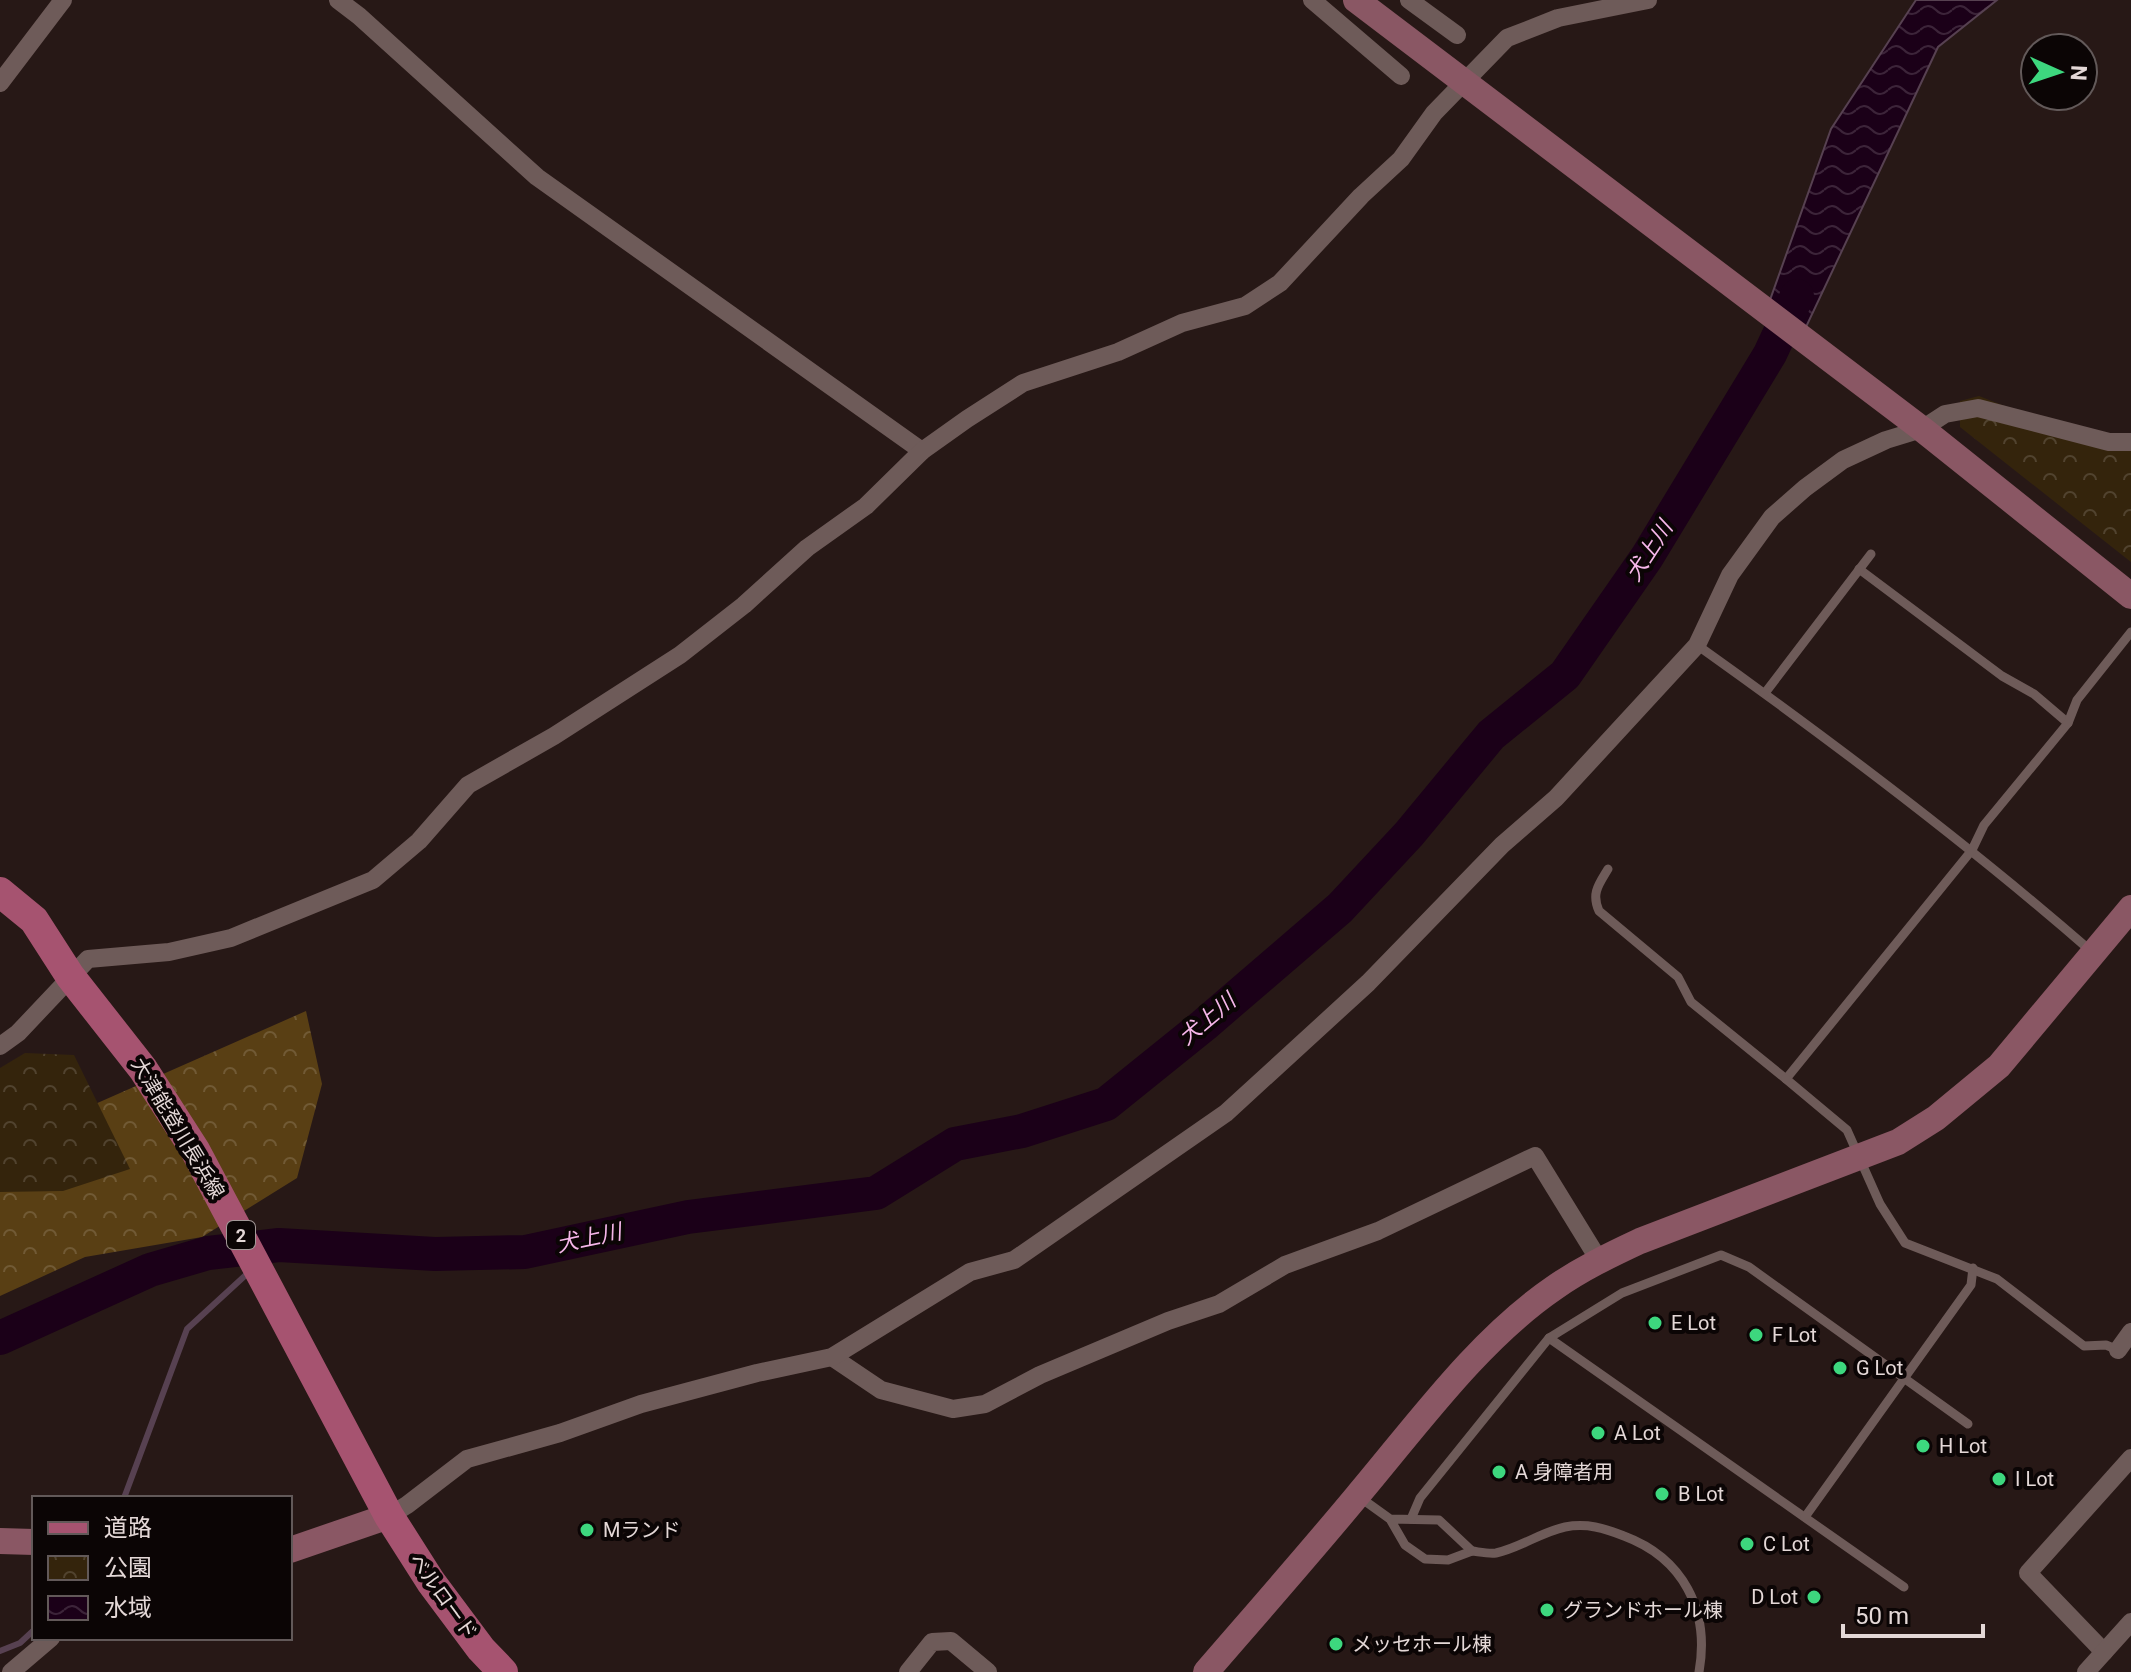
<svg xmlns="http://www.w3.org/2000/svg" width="2131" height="1672" viewBox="0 0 2131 1672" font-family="Roboto,'Noto Sans JP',sans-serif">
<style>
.forest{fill:url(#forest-crowns)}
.park{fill:url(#park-crowns)}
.water{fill:url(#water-waves);stroke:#574151;stroke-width:2}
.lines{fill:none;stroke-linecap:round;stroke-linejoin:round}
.stream{stroke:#574151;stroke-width:6}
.river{stroke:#1b0018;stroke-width:34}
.lane{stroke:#6e5b59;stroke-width:9}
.street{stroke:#6e5b59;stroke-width:18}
.secondary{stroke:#8a5764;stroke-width:26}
.primary{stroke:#a65370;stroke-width:30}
.poi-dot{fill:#3dd77e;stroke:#0b0505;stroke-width:3}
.labels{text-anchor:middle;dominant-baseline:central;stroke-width:8;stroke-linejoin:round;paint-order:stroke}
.shield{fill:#0b0505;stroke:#a39998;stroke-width:2}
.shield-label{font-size:18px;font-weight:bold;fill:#e4d8d7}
.street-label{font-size:20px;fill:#e4d8d7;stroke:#0b0505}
.poi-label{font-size:20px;fill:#e4d8d7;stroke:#0b0505;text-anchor:start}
.water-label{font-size:22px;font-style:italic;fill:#f5b6e9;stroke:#0b0505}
</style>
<defs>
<pattern id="forest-crowns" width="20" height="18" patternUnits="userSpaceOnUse" patternTransform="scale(2)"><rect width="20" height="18" fill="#593f14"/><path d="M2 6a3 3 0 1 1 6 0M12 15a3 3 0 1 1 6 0" fill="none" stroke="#715a35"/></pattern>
<pattern id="park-crowns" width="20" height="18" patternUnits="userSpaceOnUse" patternTransform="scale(2)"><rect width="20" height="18" fill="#34240c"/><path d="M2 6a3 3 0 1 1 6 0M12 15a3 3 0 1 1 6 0" fill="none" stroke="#51432f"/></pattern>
<pattern id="water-waves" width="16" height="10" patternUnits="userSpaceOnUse" patternTransform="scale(2)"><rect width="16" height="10" fill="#1b0018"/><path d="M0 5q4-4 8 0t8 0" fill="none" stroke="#3c2439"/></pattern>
</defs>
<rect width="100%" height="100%" fill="#271816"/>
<path class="forest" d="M 306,1011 L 322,1084 L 297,1178 L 202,1237 L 85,1257 L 0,1296 L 0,1146 Z"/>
<g class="park">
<path d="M 1979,396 L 2112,448 L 2131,447 L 2131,562 L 1960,427 L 1960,401 Z"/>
<path d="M 25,1053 L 74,1055 L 130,1169 L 63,1191 L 0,1192 L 0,1068 Z"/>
</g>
<path class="water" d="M 1916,0 L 1997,0 L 1938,47 L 1806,327 L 1770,300 L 1831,129 Z"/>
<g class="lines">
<g class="stream">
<path d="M 263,1260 L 279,1245"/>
<path d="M 124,1498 L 187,1329 L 249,1272"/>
<path d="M 0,1651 L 20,1643 L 34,1630"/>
</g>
<path class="river" d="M 0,1338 L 150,1270 L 208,1253 L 279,1245 L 435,1254 L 525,1252 L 688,1217 L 876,1193 L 955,1144 L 1022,1131 L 1106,1104 L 1204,1025 L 1340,908 L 1409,834 L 1491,735 L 1565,675 L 1647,557 L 1770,354 L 1797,296"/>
<g class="lane">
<path d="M 1859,569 L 2002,676 L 2034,694 L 2068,723"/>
<path d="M 1697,645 C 1833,742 1966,842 2092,952"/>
<path d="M 1765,693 L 1871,554"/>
<path d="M 1608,869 C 1599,884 1591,893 1599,911 L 1678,977 L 1691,1002 L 1786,1079 L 1972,850 L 1984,825 L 2068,723 L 2077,700 L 2131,632"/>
<path d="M 1786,1079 L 1847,1130 L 1880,1204 L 1905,1243 L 1997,1279 L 2084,1346 L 2106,1345 L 2118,1350"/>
<path d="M 1549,1338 L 1904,1587"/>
<path d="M 1358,1496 L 1390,1519 L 1405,1545 L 1425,1559 L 1448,1560 L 1472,1551 L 1439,1520 L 1390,1519"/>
<path d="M 1805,1517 L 1971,1285 L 1973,1268"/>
<path d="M 1411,1519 L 1420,1498 L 1549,1338 L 1622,1293 L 1721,1255 L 1749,1267 L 1968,1424"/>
<path d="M 1472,1551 C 1480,1552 1489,1554 1496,1553 C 1520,1548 1541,1532 1565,1527 C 1587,1523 1604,1528 1624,1536 C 1683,1558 1710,1610 1699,1672"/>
</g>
<g class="street">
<path d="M 338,0 L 359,16 L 537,177 L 922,451"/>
<path d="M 1312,0 L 1401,76"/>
<path d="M 1409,0 L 1457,35"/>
<path d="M 0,83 L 63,0"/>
<path d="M 0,1046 L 18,1033 L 88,959 L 169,952 L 231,938 L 373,880 L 419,841 L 468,785 L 554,736 L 680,655 L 744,605 L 807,548 L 866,506 L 922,451 L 967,419 L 1023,383 L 1118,352 L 1182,323 L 1245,306 L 1280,283 L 1361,196 L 1401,159 L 1434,113 L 1507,38 L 1558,18 L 1648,0"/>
<path d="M 2118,1350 L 2131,1332"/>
<path d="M 832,1357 L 881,1390 L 953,1409 L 985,1404 L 1040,1375 L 1168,1321 L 1219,1304 L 1285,1265 L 1378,1231 L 1535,1156 L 1599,1260"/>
<path d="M 389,1516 L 407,1505 L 467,1459 L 560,1433 L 641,1404 L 757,1373 L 832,1357 L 970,1272 L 1014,1260 L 1226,1113 L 1368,983 L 1502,845 L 1556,798 L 1697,645 L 1730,575 L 1772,517 L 1805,488 L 1843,460 L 1886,440 L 1922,429 L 1945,414 L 1978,408 L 2109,442 L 2131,442"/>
<path d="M 2104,1652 L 2028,1573 L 2131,1458"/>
<path d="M 11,1672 L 51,1638"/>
<path d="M 908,1672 L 932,1642 L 951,1641 L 988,1672"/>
<path d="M 2086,1672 L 2131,1622"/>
</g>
<g class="secondary">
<path d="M 1356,0 L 1922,429 L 2131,596"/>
<path d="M 0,1541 L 34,1542"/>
<path d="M 290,1550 L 389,1516"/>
<path d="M 1206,1672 C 1257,1613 1308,1555 1357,1496 C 1417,1425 1478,1340 1554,1288 C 1581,1269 1610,1255 1640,1241 L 1898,1142 L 1936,1118 L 1999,1066 L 2131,908"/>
</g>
<path class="primary" d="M 0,892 L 34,920 L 70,976 L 143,1069 L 195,1150 L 389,1516 L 431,1582 L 481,1649 L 503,1672"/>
</g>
<g class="poi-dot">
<circle cx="1655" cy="1323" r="8"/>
<circle cx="1756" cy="1335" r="8"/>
<circle cx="1840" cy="1368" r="8"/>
<circle cx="1598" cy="1433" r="8"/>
<circle cx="1923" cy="1446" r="8"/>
<circle cx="1499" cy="1472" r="8"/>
<circle cx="1999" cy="1479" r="8"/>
<circle cx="1662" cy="1494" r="8"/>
<circle cx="587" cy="1530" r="8"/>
<circle cx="1747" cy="1544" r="8"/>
<circle cx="1814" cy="1597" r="8"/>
<circle cx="1547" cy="1610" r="8"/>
<circle cx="1336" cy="1644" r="8"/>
</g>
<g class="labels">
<rect class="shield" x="227" y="1221" width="28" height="28" rx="6"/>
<g class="shield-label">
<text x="241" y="1235">2</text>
</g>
<g class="street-label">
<text transform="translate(178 1128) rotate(59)">大津能登川長浜線</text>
<text transform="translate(443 1596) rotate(54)">ベルロード</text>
</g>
<g class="poi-label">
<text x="1671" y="1323">E Lot</text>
<text x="1772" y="1335">F Lot</text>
<text x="1856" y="1368">G Lot</text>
<text x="1614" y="1433">A Lot</text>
<text x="1939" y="1446">H Lot</text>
<text x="1515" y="1472">A 身障者用</text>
<text x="2015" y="1479">I Lot</text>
<text x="1678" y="1494">B Lot</text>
<text x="603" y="1530">Mランド</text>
<text x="1763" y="1544">C Lot</text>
<text x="1798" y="1597" text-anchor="end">D Lot</text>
<text x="1563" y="1610">グランドホール棟</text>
<text x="1352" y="1644">メッセホール棟</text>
</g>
<g class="water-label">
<text transform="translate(1649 551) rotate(-57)">犬上川</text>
<text transform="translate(1207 1019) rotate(-40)">犬上川</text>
<text transform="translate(589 1238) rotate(-12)">犬上川</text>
</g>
</g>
<rect x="32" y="1496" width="260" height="144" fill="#0b0505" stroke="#625959" stroke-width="2"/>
<rect x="48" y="1522" width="40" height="12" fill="#a65370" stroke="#625959" stroke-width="2"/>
<text x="104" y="1536" font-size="24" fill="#e4d8d7">道路</text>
<rect x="48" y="1556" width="40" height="24" fill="url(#park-crowns)" stroke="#625959" stroke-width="2"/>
<text x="104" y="1576" font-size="24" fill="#e4d8d7">公園</text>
<rect x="48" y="1596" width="40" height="24" fill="url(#water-waves)" stroke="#625959" stroke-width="2"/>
<text x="104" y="1616" font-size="24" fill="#e4d8d7">水域</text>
<g transform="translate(2059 72) rotate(93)"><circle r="38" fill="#0b0505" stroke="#625959" stroke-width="2"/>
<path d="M0-6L14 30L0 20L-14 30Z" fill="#3dd77e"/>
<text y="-12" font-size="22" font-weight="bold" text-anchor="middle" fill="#e4d8d7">N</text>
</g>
<path d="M1843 1624v12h140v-12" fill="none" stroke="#e4d8d7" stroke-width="4"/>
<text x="1855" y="1624" font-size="24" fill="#e4d8d7" stroke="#0b0505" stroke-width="6" paint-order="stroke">50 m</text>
</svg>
